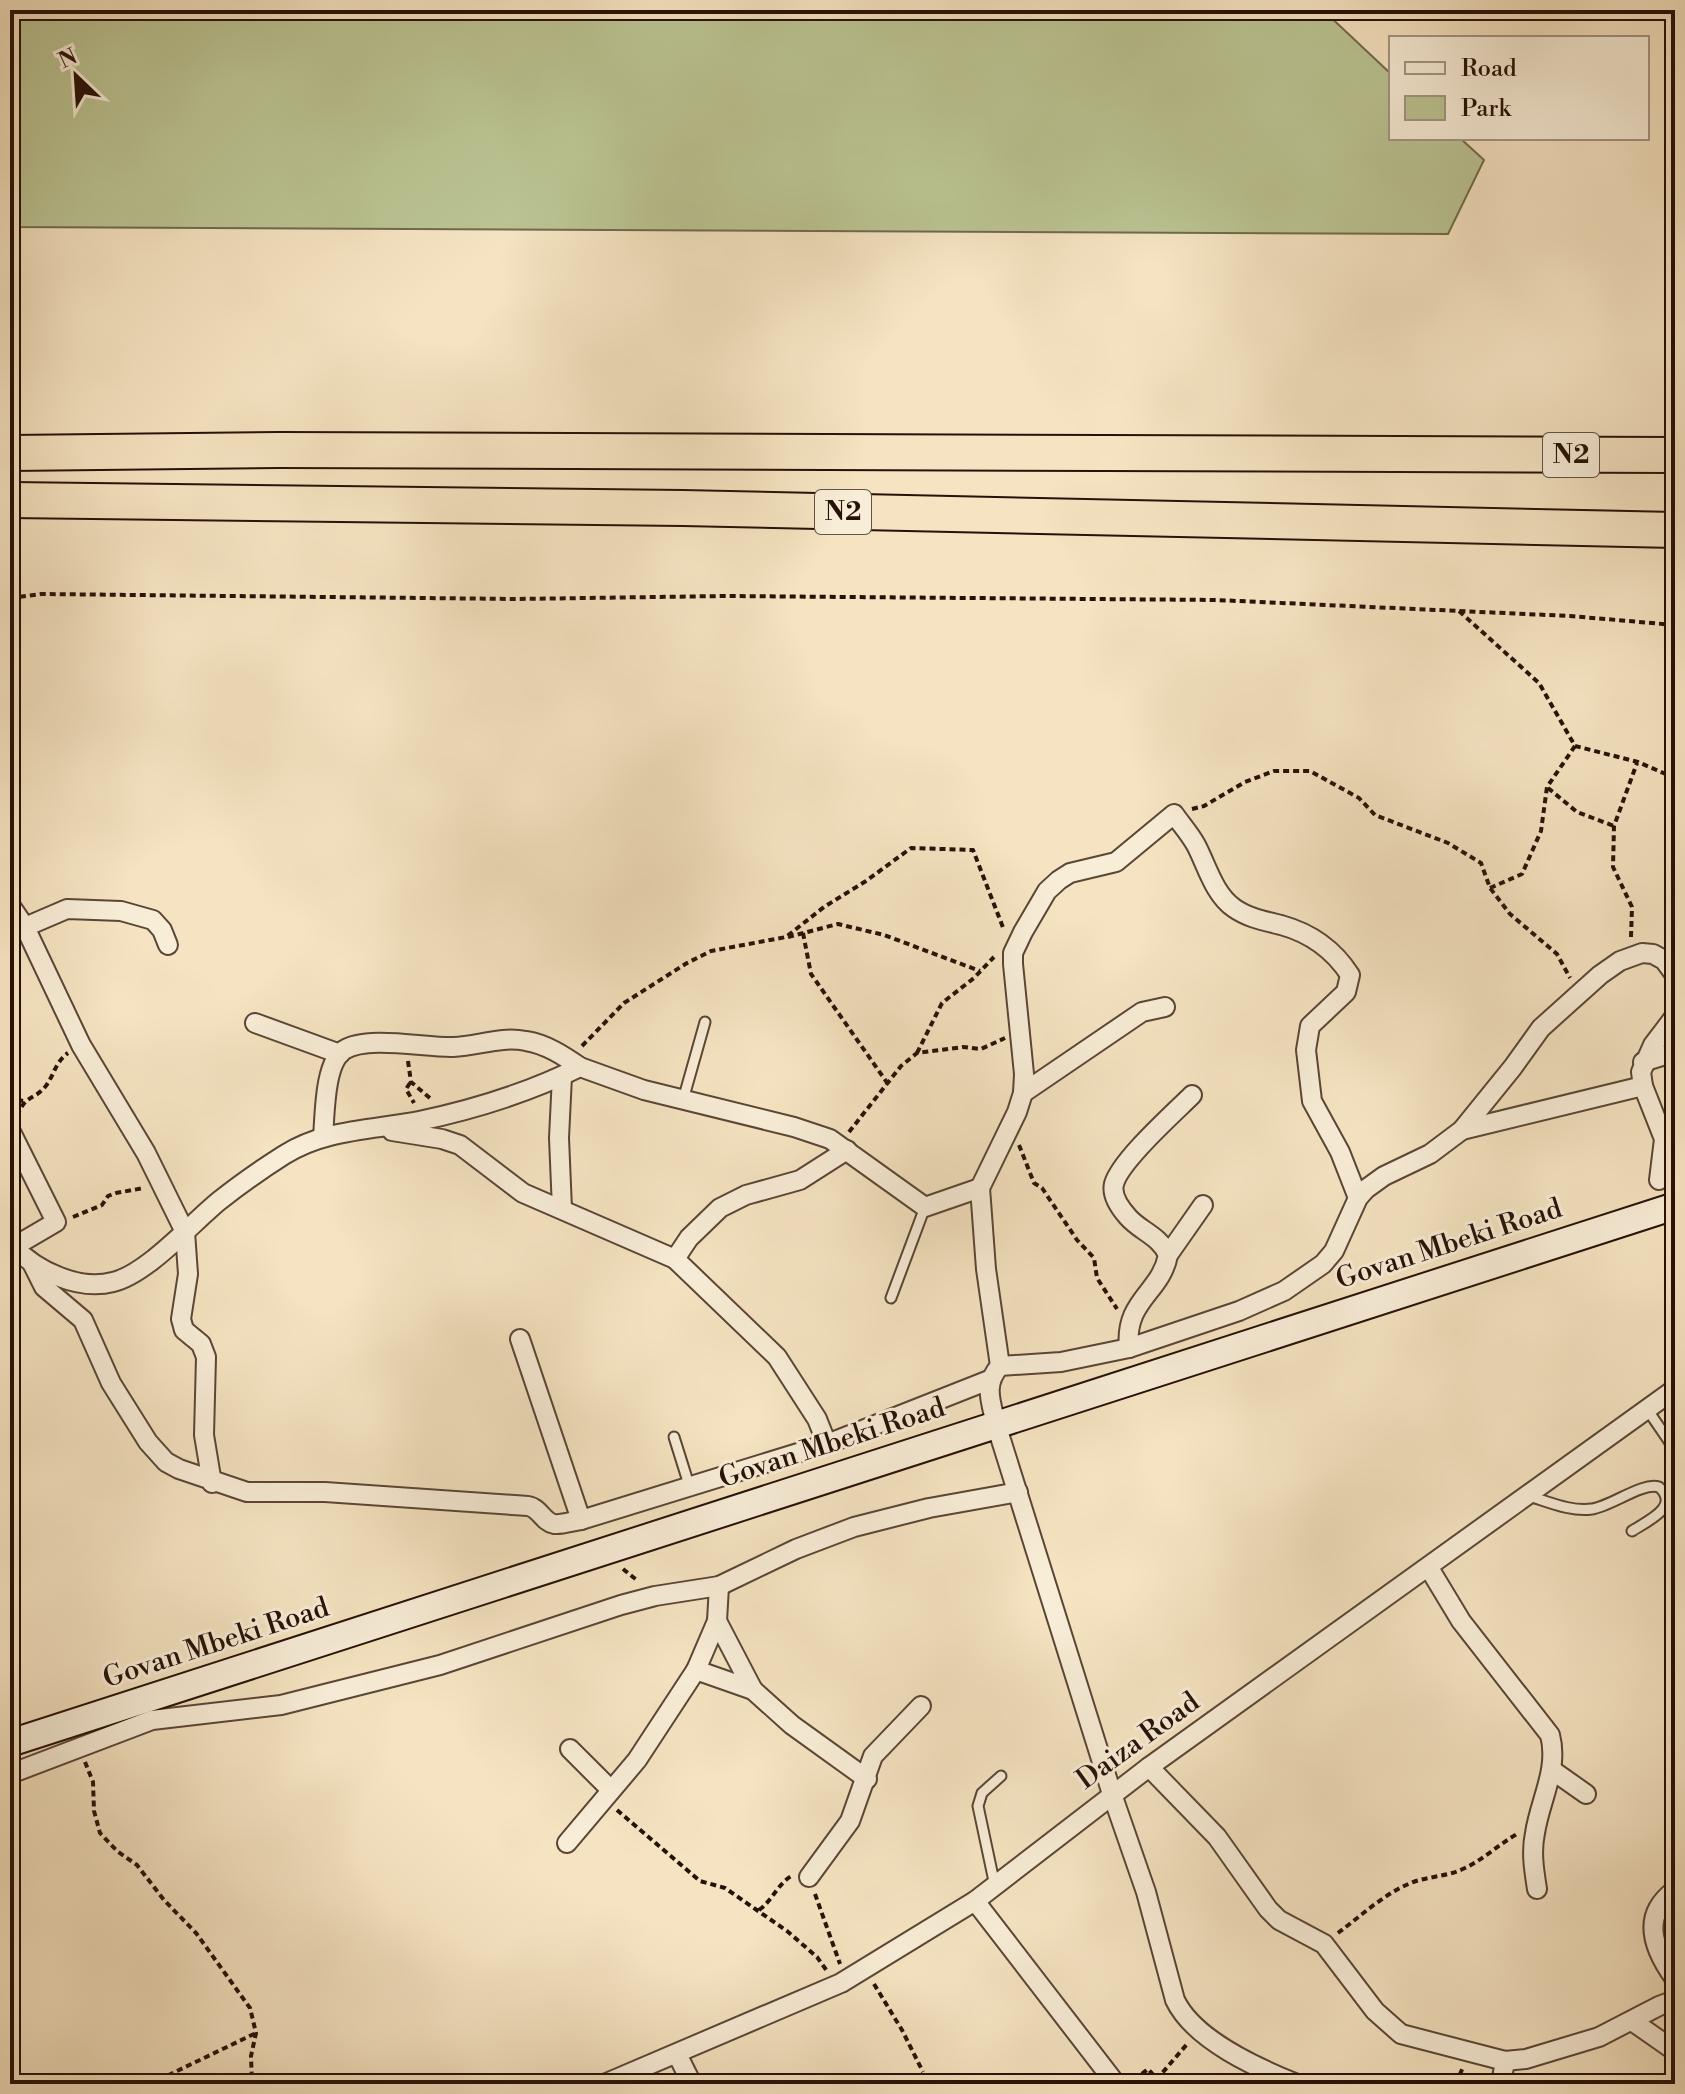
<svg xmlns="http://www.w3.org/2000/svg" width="1685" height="2094" viewBox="0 0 1685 2094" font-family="'Libre Bodoni',serif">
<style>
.green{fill:#bbc493;stroke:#706a4d;stroke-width:2}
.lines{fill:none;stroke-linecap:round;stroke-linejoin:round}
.service-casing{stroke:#5a4536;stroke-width:13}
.minor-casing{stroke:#5a4536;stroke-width:22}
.secondary-casing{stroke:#261007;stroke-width:30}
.motorway-casing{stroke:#261007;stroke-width:38}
.path{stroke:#261007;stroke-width:4;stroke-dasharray:6 4;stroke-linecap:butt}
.service{stroke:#f8edd7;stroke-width:9}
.minor{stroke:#f8edd7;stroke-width:18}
.secondary{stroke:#f8edd7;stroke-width:26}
.motorway{stroke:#f5e3c1;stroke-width:34}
.labels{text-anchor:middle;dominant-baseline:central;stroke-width:6;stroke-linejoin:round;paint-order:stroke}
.shield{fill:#f8edd7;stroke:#655245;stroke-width:2}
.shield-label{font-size:26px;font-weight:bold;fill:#261007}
.street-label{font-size:28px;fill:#261007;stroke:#f8edd7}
</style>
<rect width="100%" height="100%" fill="#f5e3c1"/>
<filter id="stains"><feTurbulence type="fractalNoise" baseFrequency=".0025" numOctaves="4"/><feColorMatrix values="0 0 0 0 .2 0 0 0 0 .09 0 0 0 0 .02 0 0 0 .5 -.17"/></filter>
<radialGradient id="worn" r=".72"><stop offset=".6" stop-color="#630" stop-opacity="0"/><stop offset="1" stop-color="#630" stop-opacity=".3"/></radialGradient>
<path class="green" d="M 10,10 L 1323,10 L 1391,74 L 1391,138 L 1460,138 L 1484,160 L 1448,234 L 10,227 Z"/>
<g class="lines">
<defs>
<g id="service">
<path d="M 683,1100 L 705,1022"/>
<path d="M 891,1298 L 925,1207"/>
<path d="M 1647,1409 L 1675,1450"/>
<path d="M 674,1437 L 690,1488"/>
<path d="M 1529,1496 C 1549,1502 1571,1512 1592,1509 C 1612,1506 1642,1482 1659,1487 C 1681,1507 1647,1521 1632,1531"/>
<path d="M 995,1886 L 978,1806 L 982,1793 L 1001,1776"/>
</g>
<g id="minor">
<path d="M 10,905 L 25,927 L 81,1045 L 146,1153 L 185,1232 L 188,1274 L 181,1319 L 184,1330 L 201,1344 L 206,1357 L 204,1435 L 212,1483"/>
<path d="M 25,927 L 67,909 L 121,911 L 153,920 L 162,930 L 168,945"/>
<path d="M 255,1023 L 340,1054"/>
<path d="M 1643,1062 L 1675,1052"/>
<path d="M 562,1076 L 559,1138 L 562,1209"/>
<path d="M 1023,1093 L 1142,1012 L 1165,1007"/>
<path d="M 10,1130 L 56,1222 L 10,1249"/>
<path d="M 1462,1130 L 1643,1086"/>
<path d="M 392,1131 L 442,1139 L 460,1145 L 523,1193 L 675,1259 L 777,1357 L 817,1419 L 827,1444"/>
<path d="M 323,1137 C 325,1115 324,1063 344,1050 C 367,1035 426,1048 453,1047 C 479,1046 500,1036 526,1041 C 546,1044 564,1056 580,1067"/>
<path d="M 1659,1180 L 1664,1139 L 1643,1086 L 1641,1072 L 1653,1045 L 1675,1016"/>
<path d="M 13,1246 C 36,1271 79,1291 113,1282 C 147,1274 192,1223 219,1201 C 239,1185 262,1169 284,1155 C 325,1129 373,1130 419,1121 C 476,1109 528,1093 580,1067 L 644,1090 L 794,1127 L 830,1139 L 925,1207 L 980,1188"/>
<path d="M 1168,1255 L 1203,1205"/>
<path d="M 675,1259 L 689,1238 L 720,1208 L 746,1195 L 800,1180 L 847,1150"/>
<path d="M 32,1263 L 44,1287 L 83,1320 L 111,1383 L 148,1442 L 166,1462 L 179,1469 L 247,1492 L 325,1492 L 528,1506 C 540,1508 543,1522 554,1524 C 562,1525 573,1521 581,1520 L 827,1444 L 989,1380"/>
<path d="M 520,1339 L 581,1520"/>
<path d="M 1129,1348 C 1124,1300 1161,1293 1168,1255 C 1160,1236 1140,1231 1128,1217 C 1120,1208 1111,1196 1114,1184 C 1120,1161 1174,1113 1192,1095"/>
<path d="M 1000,1366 L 986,1269 L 980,1188 L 1017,1112 L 1023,1093 L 1024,1074 L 1013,964 L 1013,953 L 1023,932 L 1047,891 L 1059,880 L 1070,873 L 1116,862 L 1174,814 C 1181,824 1190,834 1196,845 C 1207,866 1214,894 1234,908 C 1248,918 1265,921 1281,925 C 1310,933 1334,950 1350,975 L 1346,992 L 1310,1026 L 1306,1050 L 1312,1101 L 1340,1152 L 1358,1198"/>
<path d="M 1429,1568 L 1461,1621 L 1550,1735 C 1559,1769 1540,1800 1535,1833 C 1531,1852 1534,1870 1537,1889"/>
<path d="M 717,1621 L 753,1690"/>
<path d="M 696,1670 L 753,1690 L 792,1725 L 867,1779"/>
<path d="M 570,1749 L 611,1790"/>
<path d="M 1149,1767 L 1217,1837 L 1268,1909 L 1279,1920 L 1324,1944 L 1375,2011 L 1401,2034 L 1505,2061 L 1526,2059 L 1599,2037 L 1659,2006 L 1675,2000"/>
<path d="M 1552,1770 L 1586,1794"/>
<path d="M 10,1774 L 152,1720 L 281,1705 L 440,1665 L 621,1605 L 655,1596 L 719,1586 L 796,1549 L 854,1527 L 929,1508 L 1018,1492"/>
<path d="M 567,1843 L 637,1760 L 696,1670 L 717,1621 L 719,1586"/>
<path d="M 809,1877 L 850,1821 L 873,1756 L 921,1706"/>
<path d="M 1675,1890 C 1640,1916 1653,1949 1675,1979"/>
<path d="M 975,1901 L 1116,2084"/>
<path d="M 1632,2021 L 1675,2051"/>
<path d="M 677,2054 L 692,2084"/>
<path d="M 604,2084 L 841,1983 L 975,1901 L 1149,1767 L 1675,1389"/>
<path d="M 1297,2084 C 1257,2068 1194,2040 1175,2000 L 1146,1892 L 1112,1794 L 996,1424 C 991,1402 983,1384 1000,1366 L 1061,1362 L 1129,1348 L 1239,1311 L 1284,1291 L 1323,1264 L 1334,1251 L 1358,1198 L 1366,1189 L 1384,1176 L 1430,1154 L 1462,1130 L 1513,1067 L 1541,1028 L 1600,975 L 1620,961 L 1642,953 L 1653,954 L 1664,960 L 1675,975"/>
<path d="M 1501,2084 L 1505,2061"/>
</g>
<path id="secondary" d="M 10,1743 L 1675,1206"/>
<g id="motorway">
<path d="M 10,453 L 279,450 L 1675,455"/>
<path d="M 10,500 L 683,508 L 1675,530"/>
</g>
</defs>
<use href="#service" class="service-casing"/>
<use href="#minor" class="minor-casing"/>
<use href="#secondary" class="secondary-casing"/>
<use href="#motorway" class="motorway-casing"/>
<g class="path">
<path d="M 10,598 L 41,594 L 517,599 L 725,596 L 1216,600 L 1570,616 L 1675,625"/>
<path d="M 1459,611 L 1539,683 L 1575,746 L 1638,762 L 1675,778"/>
<path d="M 1548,788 L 1577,812 L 1614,826"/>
<path d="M 1192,809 L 1204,806 L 1245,782 L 1274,771 L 1310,771 L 1359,798 L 1375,815 L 1448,843 L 1481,863 L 1490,888 L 1510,914 L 1557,954 L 1570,978"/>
<path d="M 1490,888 L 1522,874 L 1541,831 L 1547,787 L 1575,746"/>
<path d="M 803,933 L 811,974 L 888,1084"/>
<path d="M 788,937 L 838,924 L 884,935 L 980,971"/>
<path d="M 1631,937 L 1632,907 L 1613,867 L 1614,826 L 1637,763"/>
<path d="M 582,1046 L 624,1003 L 687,963 L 711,951 L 786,937 L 824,907 L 866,881 L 911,848 L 973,850 L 1004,930"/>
<path d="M 917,1053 L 942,1003 L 974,978 L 994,957"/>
<path d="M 408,1061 L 411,1082 L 431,1099"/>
<path d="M 410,1083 L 406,1089 L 414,1103"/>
<path d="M 10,1098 L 23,1101"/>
<path d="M 17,1116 C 26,1094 33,1101 45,1087 C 54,1076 55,1062 68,1053"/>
<path d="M 849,1132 L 901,1066 L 917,1053 L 963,1047 L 981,1049 L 1005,1038"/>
<path d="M 1019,1145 L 1034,1183 L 1042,1188 L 1077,1240 L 1094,1258 L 1097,1278 L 1117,1309"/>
<path d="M 73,1217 L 102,1205 L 108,1196 L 116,1193 L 144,1188"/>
<path d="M 623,1569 L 638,1581"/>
<path d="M 85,1762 L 93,1782 L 94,1811 L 100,1833 L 117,1851 L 137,1865 L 164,1900 L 196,1933 L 250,2008 L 256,2033 L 251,2056 L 252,2084"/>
<path d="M 617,1810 L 700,1881 L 725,1888 L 787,1931 L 817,1957 L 827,1971"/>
<path d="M 815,1894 L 840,1964"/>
<path d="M 759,1910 C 773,1900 778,1883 793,1875"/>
<path d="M 1338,1933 C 1362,1915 1387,1891 1416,1881 C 1433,1876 1449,1876 1465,1868 C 1484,1859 1498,1845 1517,1834"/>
<path d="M 874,1984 L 902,2030 L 923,2072"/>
<path d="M 1134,2080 L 1148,2069 L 1157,2079 L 1188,2043"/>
<path d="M 150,2084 L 256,2033"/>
<path d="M 1456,2084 L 1463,2067"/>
</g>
<use href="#service" class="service"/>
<use href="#minor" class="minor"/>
<use href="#secondary" class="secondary"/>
<use href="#motorway" class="motorway"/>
</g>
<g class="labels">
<g class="shield">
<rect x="1543" y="433" width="56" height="44" rx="6"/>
<rect x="815" y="490" width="56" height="44" rx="6"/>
</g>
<g class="shield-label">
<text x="1571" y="455">N2</text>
<text x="843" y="512">N2</text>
</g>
<g class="street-label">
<text transform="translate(1449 1244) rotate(-18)">Govan Mbeki Road</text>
<text transform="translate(832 1443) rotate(-18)">Govan Mbeki Road</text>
<text transform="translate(216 1643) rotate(-18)">Govan Mbeki Road</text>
<text transform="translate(1138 1741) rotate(-36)">Daiza Road</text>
</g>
</g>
<rect width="1685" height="2094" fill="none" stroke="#f5e3c1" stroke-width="40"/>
<rect x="12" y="12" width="1661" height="2070" fill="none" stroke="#261007" stroke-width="4"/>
<rect x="20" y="20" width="1645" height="2054" fill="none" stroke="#261007" stroke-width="2"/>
<rect x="1389" y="36" width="260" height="104" fill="#f8edd7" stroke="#a49584" stroke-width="2"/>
<rect x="1405" y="62" width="40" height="12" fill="#f8edd7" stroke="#a49584" stroke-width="2"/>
<text x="1461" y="76" font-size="24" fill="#261007">Road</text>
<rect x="1405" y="96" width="40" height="24" fill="#bbc493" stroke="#a49584" stroke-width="2"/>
<text x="1461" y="116" font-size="24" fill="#261007">Park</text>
<g transform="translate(76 76) rotate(335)" stroke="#f8edd7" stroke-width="6" paint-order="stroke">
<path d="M0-6L14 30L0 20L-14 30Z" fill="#261007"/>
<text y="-12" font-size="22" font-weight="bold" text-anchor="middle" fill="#261007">N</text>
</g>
<rect width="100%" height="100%" filter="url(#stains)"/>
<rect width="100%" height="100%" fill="url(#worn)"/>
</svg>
